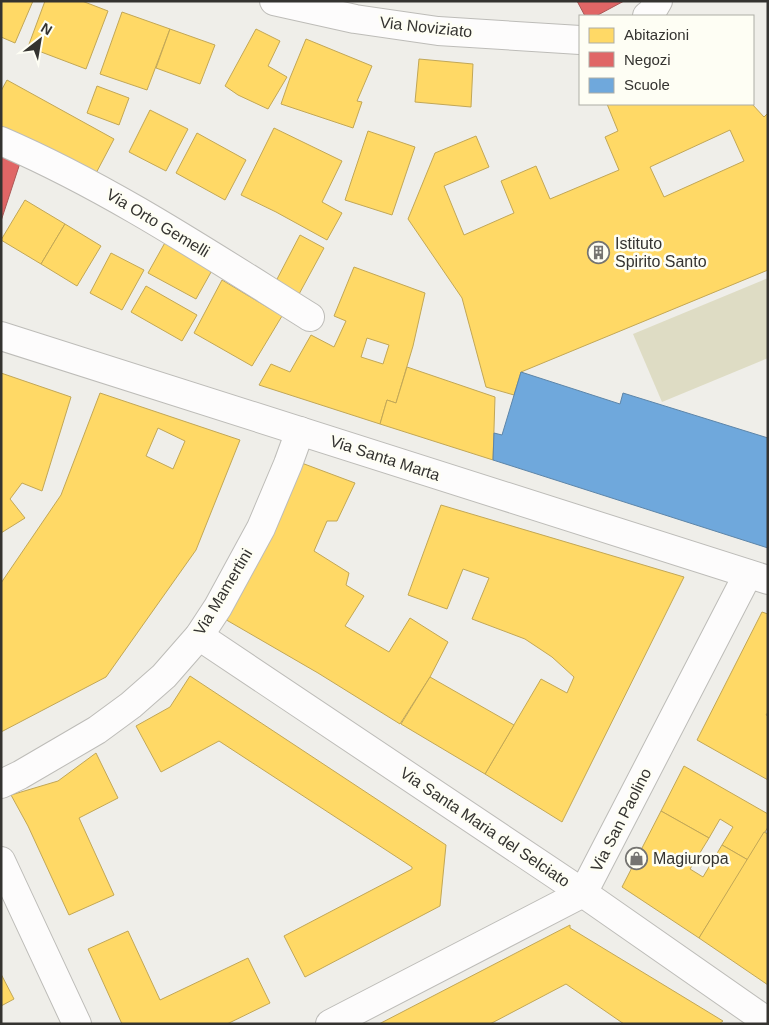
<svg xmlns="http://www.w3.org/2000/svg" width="769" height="1025" viewBox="0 0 769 1025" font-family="Arial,sans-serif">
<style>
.green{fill:#dedcc4}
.homes{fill:#ffd966;stroke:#c2a756;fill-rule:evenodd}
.shops{fill:#e06666;stroke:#ac5756}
.schools{fill:#6fa8dc;stroke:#5d85a8}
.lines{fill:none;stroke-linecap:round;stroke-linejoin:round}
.street-casing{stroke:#bdbcb8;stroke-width:30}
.street{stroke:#fdfcfc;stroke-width:28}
.labels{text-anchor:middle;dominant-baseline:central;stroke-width:5;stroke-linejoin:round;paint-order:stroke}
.street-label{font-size:16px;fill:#343330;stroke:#fefef4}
.poi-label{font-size:16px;fill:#343330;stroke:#fefef4;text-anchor:start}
</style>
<rect width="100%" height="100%" fill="#efeee9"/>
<path class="green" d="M 768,278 L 768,358 L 662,402 L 633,334 Z"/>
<g class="homes">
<path d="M 1,1 L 33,1 L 15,43 L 1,37 Z"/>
<path d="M 45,1 L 82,1 L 108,11 L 86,69 L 28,47 Z"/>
<path d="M 122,12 L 170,29 L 147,90 L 100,74 Z"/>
<path d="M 170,29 L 215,45 L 200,84 L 156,68 Z"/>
<path d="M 256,29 L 280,41 L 268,66 L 287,77 L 268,109 L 238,95 L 225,86 Z"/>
<path d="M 306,39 L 372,66 L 357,101 L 362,102 L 353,128 L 281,104 L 290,78 Z"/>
<path d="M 419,59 L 473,64 L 471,107 L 415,102 Z"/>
<path d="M 7,80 L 114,139 L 94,177 L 1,126 L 1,91 Z"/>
<path d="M 97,86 L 129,98 L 119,125 L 87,113 Z"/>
<path d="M 607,104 L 752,104 L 764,117 L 768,113 L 768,270 L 521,372 L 514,395 L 486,387 L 462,298 L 408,219 L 435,153 L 476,136 L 489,167 L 444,186 L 464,235 L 514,213 L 501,181 L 536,166 L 550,199 L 619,170 L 605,137 L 618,131 ZM 730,130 L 744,161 L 664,197 L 650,167 Z"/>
<path d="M 150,110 L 188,129 L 166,171 L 129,152 Z"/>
<path d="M 274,128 L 342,161 L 322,202 L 342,213 L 327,240 L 276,212 L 241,195 Z"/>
<path d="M 368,131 L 415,147 L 392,215 L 345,200 Z"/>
<path d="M 197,133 L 246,160 L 225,200 L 176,173 Z"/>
<path d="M 25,200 L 65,224 L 41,264 L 1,240 Z"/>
<path d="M 65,224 L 101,246 L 77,286 L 41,264 Z"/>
<path d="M 300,235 L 324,248 L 298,296 L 275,283 Z"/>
<path d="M 167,239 L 215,265 L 196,299 L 148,273 Z"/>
<path d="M 111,253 L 144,270 L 122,310 L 90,293 Z"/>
<path d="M 354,267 L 425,293 L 413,346 L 396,403 L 387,400 L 380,424 L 259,385 L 271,364 L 290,372 L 311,335 L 334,347 L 346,321 L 334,316 ZM 367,338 L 389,345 L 383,364 L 361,357 Z"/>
<path d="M 222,280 L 282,316 L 252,366 L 194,333 Z"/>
<path d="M 146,286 L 197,315 L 182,341 L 131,312 Z"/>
<path d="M 407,367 L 495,397 L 493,460 L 380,424 L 387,400 L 396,403 Z"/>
<path d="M 1,373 L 71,397 L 42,491 L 22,483 L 10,499 L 25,518 L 1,533 Z"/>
<path d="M 100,393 L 240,440 L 196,550 L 106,677 L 1,732 L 1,583 L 61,495 ZM 158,428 L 185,441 L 173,469 L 146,456 Z"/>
<path d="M 299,462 L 355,483 L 337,521 L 327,521 L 314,551 L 349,573 L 346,585 L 364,596 L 345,626 L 389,652 L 410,618 L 448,642 L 430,677 L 400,724 L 318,673 L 223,618 Z"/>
<path d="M 441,505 L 684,577 L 562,822 L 485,774 L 541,679 L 567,693 L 574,677 L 552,657 L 525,639 L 472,619 L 489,578 L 463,569 L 447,609 L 408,595 Z"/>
<path d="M 762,612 L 768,614 L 768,712 L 766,715 L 768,716 L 768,780 L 697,740 Z"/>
<path d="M 190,676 L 446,845 L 440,906 L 305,977 L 284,936 L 412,869 L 412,867 L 219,741 L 161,772 L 136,726 L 170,707 Z"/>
<path d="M 430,677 L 514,725 L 485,774 L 401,724 Z"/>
<path d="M 96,753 L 118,798 L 79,818 L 114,895 L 69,915 L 28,826 L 11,795 L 58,781 Z"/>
<path d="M 684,766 L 768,814 L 768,827 L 748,860 L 722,845 L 733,827 L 720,819 L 709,838 L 661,811 Z"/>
<path d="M 661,811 L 709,838 L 690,869 L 703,877 L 722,845 L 748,860 L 699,938 L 622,887 Z"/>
<path d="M 764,832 L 768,834 L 768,985 L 699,938 Z"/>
<path d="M 570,925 L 570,928 L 723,1021 L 719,1024 L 624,1024 L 566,984 L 490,1024 L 379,1024 Z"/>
<path d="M 128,931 L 160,1000 L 248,958 L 270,1003 L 227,1024 L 122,1024 L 88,949 Z"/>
<path d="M 1,974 L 14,999 L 1,1006 Z"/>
</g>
<g class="shops">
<path d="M 577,1 L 624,1 L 596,16 L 585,16 Z"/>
<path d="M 1,157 L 20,163 L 1,221 Z"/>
</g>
<path class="schools" d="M 521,372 L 620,404 L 623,393 L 768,438 L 768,548 L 493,460 L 494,433 L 502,435 Z"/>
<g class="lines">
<defs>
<g id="street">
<path d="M 274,1 L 355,19 L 438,31 L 580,40"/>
<path d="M 647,16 L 651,13 L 658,1"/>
<path d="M 1,141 C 110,188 209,254 310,317"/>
<path d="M 1,336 L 768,580"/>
<path d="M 199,636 L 583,893 L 768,1022"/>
<path d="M 1,784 L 20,775 L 97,730 L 131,705 L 164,676 L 199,636 L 218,607 L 261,528 L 288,464 L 300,431"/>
<path d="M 1,861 L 77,1024"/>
<path d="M 330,1024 L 583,893 L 748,574"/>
</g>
</defs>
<use href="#street" class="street-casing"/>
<use href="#street" class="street"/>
</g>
<defs>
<symbol id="building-ring" viewBox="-11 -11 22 22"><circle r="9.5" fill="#fefef4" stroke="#757471" stroke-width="1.5"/><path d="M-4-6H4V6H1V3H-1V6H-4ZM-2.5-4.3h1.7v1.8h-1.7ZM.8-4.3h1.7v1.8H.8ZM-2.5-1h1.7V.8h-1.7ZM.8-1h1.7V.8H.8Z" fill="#757471"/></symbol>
<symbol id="shop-ring" viewBox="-11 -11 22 22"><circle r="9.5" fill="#fefef4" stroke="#757471" stroke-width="1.5"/><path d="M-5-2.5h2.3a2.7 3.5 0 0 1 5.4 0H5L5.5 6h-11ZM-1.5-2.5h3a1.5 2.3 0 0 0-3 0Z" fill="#757471"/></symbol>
</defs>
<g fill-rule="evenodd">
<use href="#building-ring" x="586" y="240" width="25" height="25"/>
<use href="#shop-ring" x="624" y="846" width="25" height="25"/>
</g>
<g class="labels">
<g class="street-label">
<text transform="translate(426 27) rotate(6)">Via Noviziato</text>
<text transform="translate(158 223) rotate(31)">Via Orto Gemelli</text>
<text transform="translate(385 458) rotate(18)">Via Santa Marta</text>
<text transform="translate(223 592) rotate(-59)">Via Mamertini</text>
<text transform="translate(621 820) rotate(-63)">Via San Paolino</text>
<text transform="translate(485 827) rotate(34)">Via Santa Maria del Selciato</text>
</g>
<g class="poi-label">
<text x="615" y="243">Istituto<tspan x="615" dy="18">Spirito Santo</tspan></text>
<text x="653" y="858">Magiuropa</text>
</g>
</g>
<rect width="769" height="1025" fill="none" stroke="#343330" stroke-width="5"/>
<rect x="579" y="15" width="175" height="90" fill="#fefef4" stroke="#adada6"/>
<rect x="589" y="28" width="25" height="15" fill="#ffd966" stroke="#adada6"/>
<text x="624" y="40" font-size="15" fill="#343330">Abitazioni</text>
<rect x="589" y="52" width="25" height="15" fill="#e06666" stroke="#adada6"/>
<text x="624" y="65" font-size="15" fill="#343330">Negozi</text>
<rect x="589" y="78" width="25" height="15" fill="#6fa8dc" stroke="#adada6"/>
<text x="624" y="90" font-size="15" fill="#343330">Scuole</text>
<g transform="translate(40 40) rotate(31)" stroke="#fefef4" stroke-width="4" paint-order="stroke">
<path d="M0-4L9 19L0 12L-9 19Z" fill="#343330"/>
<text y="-8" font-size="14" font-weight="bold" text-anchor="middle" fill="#343330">N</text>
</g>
</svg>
